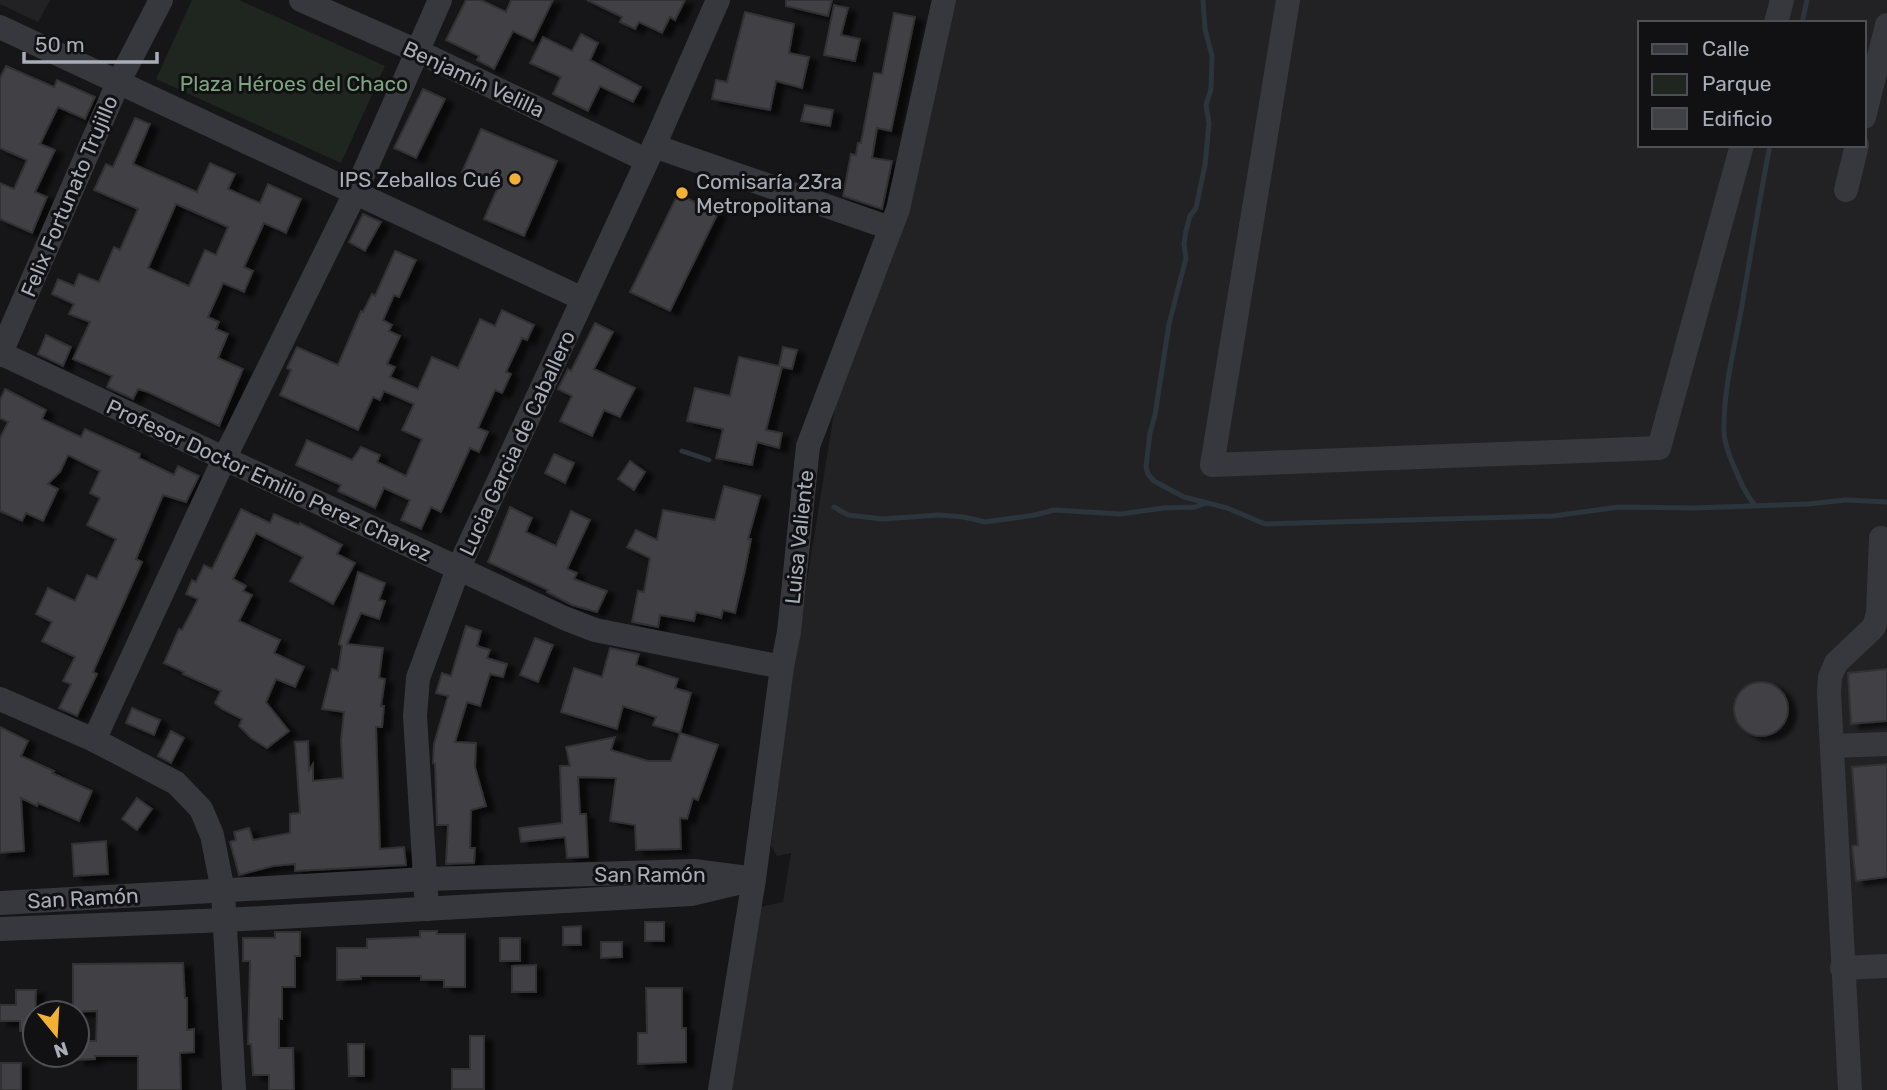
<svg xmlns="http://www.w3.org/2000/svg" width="1887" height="1090" viewBox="0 0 1887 1090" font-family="Rubik,sans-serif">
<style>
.built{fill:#222225;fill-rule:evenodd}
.green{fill:#1e261f}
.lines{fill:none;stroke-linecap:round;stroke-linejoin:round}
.stream{stroke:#2c353c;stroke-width:5}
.building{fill:#404145;stroke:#303034;stroke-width:2;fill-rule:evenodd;filter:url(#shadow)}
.minor{stroke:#37383d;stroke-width:24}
.poi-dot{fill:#f2b134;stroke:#111113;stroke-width:2.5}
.labels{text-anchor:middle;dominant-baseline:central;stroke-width:6;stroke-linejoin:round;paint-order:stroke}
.street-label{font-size:21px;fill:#a8adb8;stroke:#111113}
.park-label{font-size:21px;fill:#7fa381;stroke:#111113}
.poi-label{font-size:21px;fill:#a8adb8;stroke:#111113;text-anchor:end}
</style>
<defs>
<filter id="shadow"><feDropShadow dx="8" dy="4.5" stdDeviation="2" flood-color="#0009"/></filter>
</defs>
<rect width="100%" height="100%" fill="#161618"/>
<g class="built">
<path d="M 0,0 L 50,0 L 38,22 L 0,4 Z"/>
<path d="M 952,0 L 1887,0 L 1887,1090 L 732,1090 L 760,907 L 783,902 L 791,853 L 777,856 L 771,845 L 793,668 L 837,394 ZM 1640,23 L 1864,23 L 1864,145 L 1640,145 Z"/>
</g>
<path class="green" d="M 192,0 L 239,0 L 385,66 L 341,163 L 156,79 Z"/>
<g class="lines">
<g class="stream">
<path d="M 1203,0 L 1205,29 L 1212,56 L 1211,89 L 1206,105 L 1209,124 L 1205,165 L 1196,208 L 1190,216 L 1186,231 L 1184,244 L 1186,258 L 1169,324 L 1155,415 L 1150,433 L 1146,467 L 1148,474 L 1154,481 L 1184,497 L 1227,508 L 1265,524 L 1553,516 L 1619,507 L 1694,508 L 1808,504 L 1846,500 L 1887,502"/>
<path d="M 1802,23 L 1807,0"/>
<path d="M 682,451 L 709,460"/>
<path d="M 1755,505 C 1744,494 1724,447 1724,432 C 1723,387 1736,343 1743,299 C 1752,247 1760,196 1770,145"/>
<path d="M 834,507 L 848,515 L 882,519 L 939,515 L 964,517 L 985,522 L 1035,515 L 1054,510 L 1121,514 L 1163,508 L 1195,507 L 1206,503"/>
</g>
</g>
<g class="building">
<path d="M 466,0 L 481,0 L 506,12 L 511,0 L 553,0 L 533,41 L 513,31 L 494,69 L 477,60 L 479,56 L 446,40 Z"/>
<path d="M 587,0 L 685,0 L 675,20 L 670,17 L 662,33 L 639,22 L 635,29 L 620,22 L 622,17 Z"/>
<path d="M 786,0 L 832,0 L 828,16 L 786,6 Z"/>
<path d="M 834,5 L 848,8 L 841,35 L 860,39 L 855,61 L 824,55 Z"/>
<path d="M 745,12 L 794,24 L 789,53 L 809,57 L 802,88 L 776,81 L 770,110 L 712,99 L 716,80 L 727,82 Z"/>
<path d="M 894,13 L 915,17 L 891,131 L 877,128 L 872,158 L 892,161 L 882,209 L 843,196 L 851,154 L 856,155 L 858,143 L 861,143 L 874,73 L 882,74 Z"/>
<path d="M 581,34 L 598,43 L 590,60 L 641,87 L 633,102 L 600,86 L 588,111 L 553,94 L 561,77 L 530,63 L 543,37 L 572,51 Z"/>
<path d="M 6,66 L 54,87 L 57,80 L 95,97 L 85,119 L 58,107 L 40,144 L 55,150 L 35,192 L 47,197 L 32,233 L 0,219 L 0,183 L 14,189 L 27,160 L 0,148 L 0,78 Z"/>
<path d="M 423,89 L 445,99 L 416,158 L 394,148 Z"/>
<path d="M 805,105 L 833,110 L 830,126 L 801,121 Z"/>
<path d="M 135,118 L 150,124 L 133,164 L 197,192 L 210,163 L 235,174 L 228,189 L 260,203 L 268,184 L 301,199 L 286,233 L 264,223 L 244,267 L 253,271 L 244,292 L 223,283 L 208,317 L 219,322 L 216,329 L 228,334 L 218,358 L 243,369 L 219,426 L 148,392 L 138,389 L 133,399 L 107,387 L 112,376 L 73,359 L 90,322 L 69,314 L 74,304 L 52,294 L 58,279 L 74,286 L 79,274 L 99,282 L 114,247 L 120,250 L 138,209 L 94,190 L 106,164 L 113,167 ZM 176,204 L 228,227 L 216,255 L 205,250 L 189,286 L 148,268 Z"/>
<path d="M 481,129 L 557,161 L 524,236 L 484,219 L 498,187 L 462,172 Z"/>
<path d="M 678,194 L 718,213 L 670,311 L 630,292 Z"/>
<path d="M 363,214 L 381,222 L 365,251 L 349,242 Z"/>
<path d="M 395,251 L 416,260 L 399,297 L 394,295 L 383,320 L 392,325 L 389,331 L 400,336 L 387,364 L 395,367 L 390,377 L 418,389 L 432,357 L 458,368 L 480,319 L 495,326 L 502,310 L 534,325 L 527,340 L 522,338 L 506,372 L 511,374 L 502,393 L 495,390 L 478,428 L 488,432 L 479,452 L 470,448 L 441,512 L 431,507 L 421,529 L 401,520 L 410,500 L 384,488 L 375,508 L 338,491 L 341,485 L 296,465 L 307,440 L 352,460 L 361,447 L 380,455 L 377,462 L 406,476 L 422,439 L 402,430 L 414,404 L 384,391 L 380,400 L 373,397 L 358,430 L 280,395 L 291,370 L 287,368 L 297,347 L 338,365 L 361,311 L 363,312 L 372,294 L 375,296 Z"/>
<path d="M 595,323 L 613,332 L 594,369 L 635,388 L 620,417 L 604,410 L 592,436 L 560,421 L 572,396 L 558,389 L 568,369 L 571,371 Z"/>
<path d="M 46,335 L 71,347 L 63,366 L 38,354 Z"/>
<path d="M 783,347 L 797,350 L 792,369 L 782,367 L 766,430 L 782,433 L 779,448 L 757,442 L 752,465 L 716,458 L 723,429 L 687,421 L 695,388 L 730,396 L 739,357 L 779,366 Z"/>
<path d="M 5,389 L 46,410 L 42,419 L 81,437 L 85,429 L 140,454 L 139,458 L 174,475 L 178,466 L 199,476 L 186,502 L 163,495 L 136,559 L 142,562 L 93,672 L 97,674 L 77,716 L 59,708 L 71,684 L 63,681 L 75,657 L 42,641 L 52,622 L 36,614 L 48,588 L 75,601 L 87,575 L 97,579 L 116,539 L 87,525 L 100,498 L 90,493 L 100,471 L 68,455 L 60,472 L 48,484 L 58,489 L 43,521 L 26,513 L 22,521 L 0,511 L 0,438 L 8,422 L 0,418 L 0,400 Z"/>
<path d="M 554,454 L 574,463 L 565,483 L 545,473 Z"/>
<path d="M 630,461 L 645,472 L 634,490 L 618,479 Z"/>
<path d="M 724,486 L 760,496 L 748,539 L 751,539 L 745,570 L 735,613 L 723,610 L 721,618 L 696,612 L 694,621 L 660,615 L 658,627 L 632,622 L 638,591 L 644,592 L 650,558 L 627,547 L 636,530 L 657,540 L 663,510 L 715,520 Z"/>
<path d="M 510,507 L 532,518 L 526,532 L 556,546 L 571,511 L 590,520 L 567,569 L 577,573 L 574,579 L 607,591 L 597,612 L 572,605 L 547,592 L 548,590 L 488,562 Z"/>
<path d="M 241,509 L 270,523 L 274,514 L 299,525 L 300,523 L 342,545 L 337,554 L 355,563 L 333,604 L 290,581 L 303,557 L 256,533 L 233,579 L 246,586 L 243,591 L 252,595 L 239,621 L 280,640 L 274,653 L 304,667 L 295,687 L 276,679 L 266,702 L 289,731 L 267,748 L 251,738 L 239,726 L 242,719 L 222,709 L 215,703 L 221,691 L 183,674 L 184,672 L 164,663 L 179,629 L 182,630 L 198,599 L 186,594 L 192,580 L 196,582 L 204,565 L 212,569 Z"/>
<path d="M 358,572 L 385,583 L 379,600 L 385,601 L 379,619 L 361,613 L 347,644 L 383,648 L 379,678 L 385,679 L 381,706 L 384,706 L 382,727 L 376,727 L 380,849 L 404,847 L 406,865 L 295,871 L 295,864 L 273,866 L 239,875 L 230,842 L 236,840 L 234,832 L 249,828 L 253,840 L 290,833 L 290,814 L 300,813 L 295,742 L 308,741 L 309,770 L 313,764 L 313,781 L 343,778 L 341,740 L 344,712 L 322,709 L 332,669 L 338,671 L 342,646 L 339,644 Z"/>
<path d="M 466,626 L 481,631 L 477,646 L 490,650 L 487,658 L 507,664 L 503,677 L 490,674 L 480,706 L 467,702 L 455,742 L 476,743 L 475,767 L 486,806 L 471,810 L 470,848 L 475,848 L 474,863 L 446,864 L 448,825 L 437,825 L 435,764 L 433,763 L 434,744 L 448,696 L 436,693 L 442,673 L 451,676 Z"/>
<path d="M 535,638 L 553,645 L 538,682 L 520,675 Z"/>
<path d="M 610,648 L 639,654 L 636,665 L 678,679 L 675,688 L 691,693 L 680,733 L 653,725 L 656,717 L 623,706 L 617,729 L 561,712 L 574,668 L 602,677 Z"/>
<path d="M 1887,669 L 1887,721 L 1851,724 L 1848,673 Z"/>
<circle cx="1761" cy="709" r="27"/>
<path d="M 132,708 L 160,720 L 154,735 L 126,723 Z"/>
<path d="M 0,727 L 28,741 L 21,756 L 54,771 L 52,773 L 92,791 L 79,821 L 38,803 L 37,806 L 21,798 L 24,851 L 0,853 Z"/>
<path d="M 171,731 L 184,738 L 171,763 L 158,756 Z"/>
<path d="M 680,733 L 718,745 L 698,800 L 693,798 L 687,819 L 680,818 L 681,849 L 636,850 L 635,825 L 610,821 L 616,778 L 578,777 L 580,814 L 586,814 L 588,857 L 567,858 L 565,837 L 521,842 L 519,828 L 562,823 L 560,766 L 570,766 L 566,747 L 615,737 L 611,750 L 648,761 L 671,761 Z"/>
<path d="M 1887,764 L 1887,877 L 1856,881 L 1852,846 L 1858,845 L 1852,767 Z"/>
<path d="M 137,798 L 152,809 L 137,830 L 122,819 Z"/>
<path d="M 106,841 L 108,874 L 74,876 L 72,844 Z"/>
<rect x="645" y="922" width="19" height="19"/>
<path d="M 581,926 L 581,945 L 563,945 L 563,927 Z"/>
<path d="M 420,931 L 437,931 L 437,934 L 465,934 L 465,987 L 444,987 L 444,980 L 421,980 L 421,976 L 361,976 L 361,979 L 337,980 L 337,948 L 367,948 L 367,939 L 420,937 Z"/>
<path d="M 275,932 L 300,932 L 300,956 L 295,956 L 295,987 L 282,987 L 282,1019 L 279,1019 L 279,1048 L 293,1048 L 294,1090 L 269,1090 L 269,1075 L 253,1075 L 251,1044 L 248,1044 L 250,961 L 243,961 L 243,938 L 275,938 Z"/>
<rect x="500" y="938" width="20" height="23"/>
<path d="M 601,942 L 622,942 L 622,957 L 601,958 Z"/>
<path d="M 183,963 L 185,998 L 187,998 L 187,1030 L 194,1029 L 194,1052 L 180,1053 L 181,1090 L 138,1090 L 138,1056 L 95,1056 L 95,1059 L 77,1060 L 77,1041 L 96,1041 L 97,1011 L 73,1012 L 73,964 Z"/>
<path d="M 536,965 L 536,992 L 512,992 L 512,966 Z"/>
<path d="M 646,988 L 682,988 L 682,1028 L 686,1028 L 686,1062 L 638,1064 L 638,1033 L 647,1033 Z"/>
<path d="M 16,990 L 36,990 L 35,1031 L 20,1031 L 20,1021 L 0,1021 L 0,1005 L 16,1005 Z"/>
<path d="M 470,1036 L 484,1036 L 484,1089 L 452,1089 L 452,1069 L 470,1069 Z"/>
<path d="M 348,1044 L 364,1044 L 364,1076 L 349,1076 Z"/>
<rect x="1" y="1063" width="20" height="27"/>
</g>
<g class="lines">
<g class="minor">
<path d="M 301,0 L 417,51 L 646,160"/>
<path d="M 1288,0 L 1212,465 L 1659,448 L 1742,145"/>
<path d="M 1776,23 L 1782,0"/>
<path d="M 0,27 L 583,299"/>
<path d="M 1864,117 L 1887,25"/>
<path d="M 654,146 L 890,228"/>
<path d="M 1846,190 L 1857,145"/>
<path d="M 0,353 L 564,618 L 595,630 L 782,667"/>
<path d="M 0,355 L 118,83 L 161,0"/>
<path d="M 0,699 L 94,740 L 176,783 L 201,809 L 212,835 L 223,891 L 234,1090"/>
<path d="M 94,740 L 224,459 L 355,193 L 440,0"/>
<path d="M 1832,746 L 1887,744"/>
<path d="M 0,903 L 426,879 L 694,871 L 740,877"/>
<path d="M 427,909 L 415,716 L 418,678 L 458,569 L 654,146 L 718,0"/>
<path d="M 0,929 L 226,920 L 691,894 L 754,879"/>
<path d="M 1842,968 L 1887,966"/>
<path d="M 720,1090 L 754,879 L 782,667 L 789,632 L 808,446 L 898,209 L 944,0"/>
<path d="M 1850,1090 L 1829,693 L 1830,677 L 1836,663 L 1874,627 L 1878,613 L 1881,538"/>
</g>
</g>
<g class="poi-dot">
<circle cx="515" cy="179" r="7"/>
<circle cx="682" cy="193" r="7"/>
</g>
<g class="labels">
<g class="street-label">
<text transform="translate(474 79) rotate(25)">Benjamín Velilla</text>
<text transform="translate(69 196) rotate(-67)">Felix Fortunato Trujillo</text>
<text transform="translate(517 443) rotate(-65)">Lucia Garcia de Caballero</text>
<text transform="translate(269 480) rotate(25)">Profesor Doctor Emilio Perez Chavez</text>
<text transform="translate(799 537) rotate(-84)">Luisa Valiente</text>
<text x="650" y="874">San Ramón</text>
<text transform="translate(83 898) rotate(-3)">San Ramón</text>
</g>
<g class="park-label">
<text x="294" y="83">Plaza Héroes del Chaco</text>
</g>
<g class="poi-label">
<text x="501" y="179">IPS Zeballos Cué</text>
<text x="696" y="181" text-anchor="start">Comisaría 23ra<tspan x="696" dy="24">Metropolitana</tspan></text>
</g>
</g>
<rect x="1638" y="21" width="228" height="126" fill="#111113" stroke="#4d4f55" stroke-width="2"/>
<rect x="1652" y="44" width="35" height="10" fill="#37383d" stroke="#4d4f55" stroke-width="2"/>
<text x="1702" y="56" font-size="21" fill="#a8adb8">Calle</text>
<rect x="1652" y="74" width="35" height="21" fill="#1e261f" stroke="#4d4f55" stroke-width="2"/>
<text x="1702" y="91" font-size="21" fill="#a8adb8">Parque</text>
<rect x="1652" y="108" width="35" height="21" fill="#404145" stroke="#4d4f55" stroke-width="2"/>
<text x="1702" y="126" font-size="21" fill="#a8adb8">Edificio</text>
<g transform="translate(56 1034) rotate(162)"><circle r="33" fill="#111113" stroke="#4d4f55" stroke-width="2"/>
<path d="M0-5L12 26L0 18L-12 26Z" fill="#f2b134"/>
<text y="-10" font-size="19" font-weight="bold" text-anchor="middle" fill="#a8adb8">N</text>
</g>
<path d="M24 52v10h133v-10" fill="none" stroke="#a8adb8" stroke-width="3.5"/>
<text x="35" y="52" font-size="21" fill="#a8adb8" stroke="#111113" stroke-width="5" paint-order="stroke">50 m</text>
</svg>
